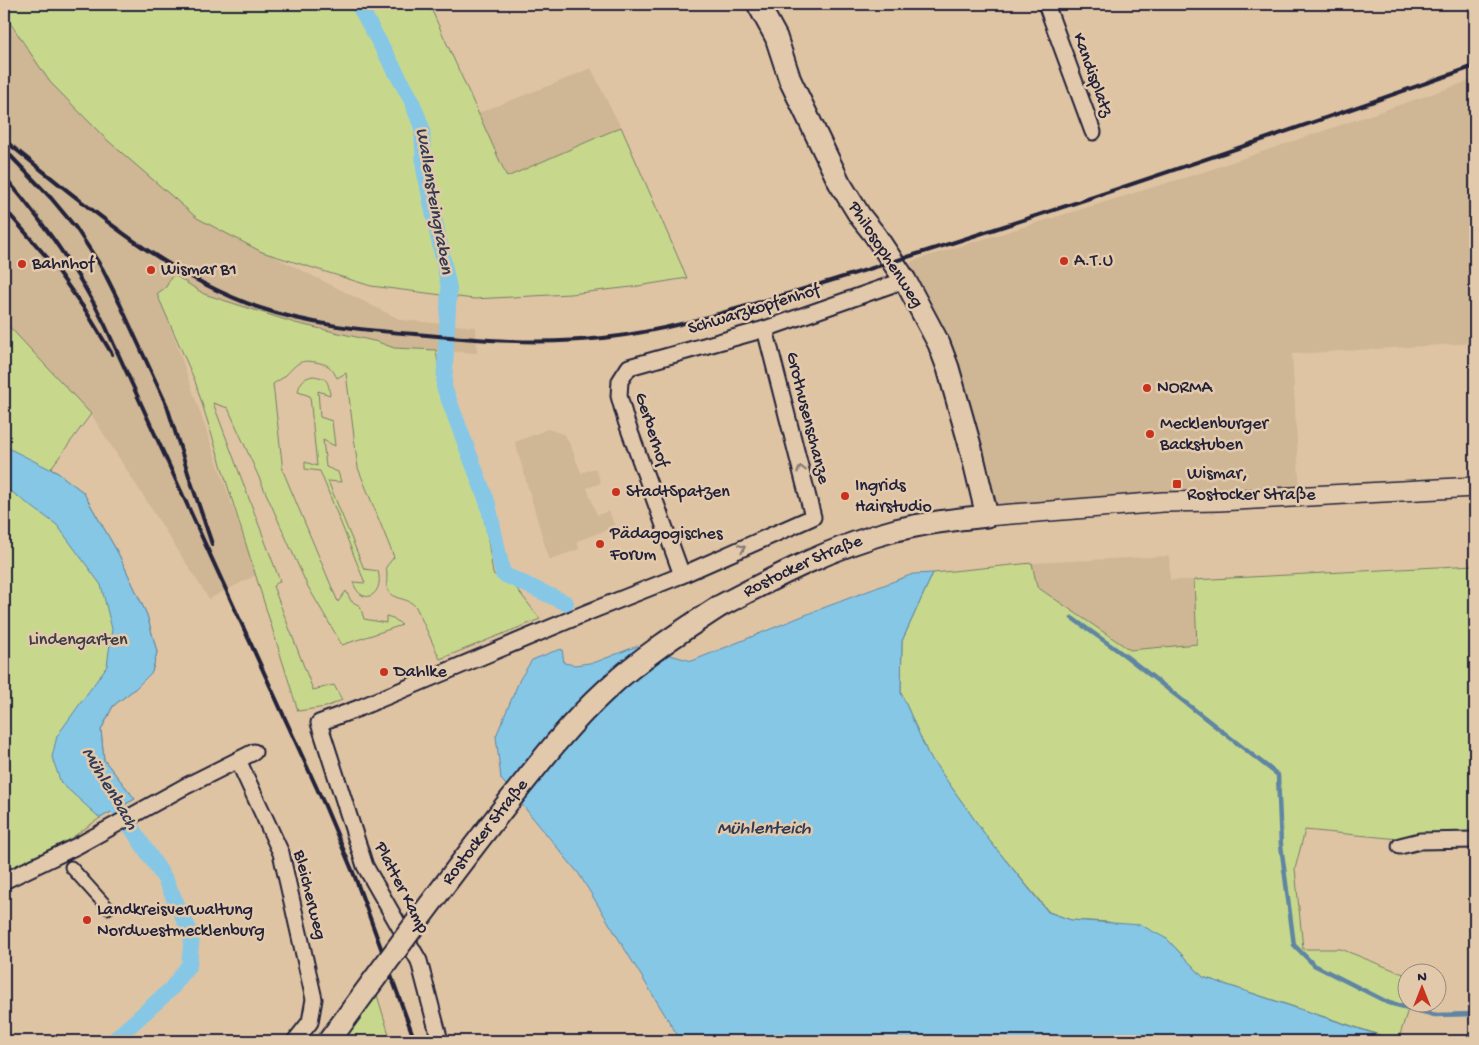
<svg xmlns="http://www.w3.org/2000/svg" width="1479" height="1045" viewBox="0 0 1479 1045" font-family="'Gochi Hand',sans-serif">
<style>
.built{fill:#cfb694}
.green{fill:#c7d88d;stroke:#747d64}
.water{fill:#86c7e6;stroke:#5e85a2}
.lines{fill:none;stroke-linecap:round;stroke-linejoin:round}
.stream{stroke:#5e85a2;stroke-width:4.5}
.canal{stroke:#86c7e6;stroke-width:16}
.pedestrian-casing{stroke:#22223b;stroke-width:15}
.minor-casing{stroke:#22223b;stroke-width:19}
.tertiary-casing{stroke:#22223b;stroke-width:22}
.secondary-casing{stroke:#22223b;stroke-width:25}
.pedestrian{stroke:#e3c9ab;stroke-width:11}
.minor{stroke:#e3c9ab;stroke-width:15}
.tertiary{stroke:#e3c9ab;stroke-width:19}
.secondary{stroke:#e3c9ab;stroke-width:21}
.rail{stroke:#22223b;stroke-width:4}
.secondary-bridge-casing{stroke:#22223b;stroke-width:25;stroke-linecap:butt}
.secondary-bridge{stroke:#e3c9ab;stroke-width:21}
.oneway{stroke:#827673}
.poi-dot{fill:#c8321e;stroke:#e3c9ab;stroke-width:2}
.labels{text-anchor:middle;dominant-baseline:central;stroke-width:5;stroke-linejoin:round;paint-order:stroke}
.street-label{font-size:18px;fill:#22223b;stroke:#e3c9ab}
.poi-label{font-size:18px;fill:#22223b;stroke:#e3c9ab;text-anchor:start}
.park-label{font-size:18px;fill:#3b3d47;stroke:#e3c9ab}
.water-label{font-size:19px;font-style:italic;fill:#313b55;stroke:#e3c9ab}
</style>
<rect width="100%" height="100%" fill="#dfc4a3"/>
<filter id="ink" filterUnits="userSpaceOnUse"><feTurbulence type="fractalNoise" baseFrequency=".02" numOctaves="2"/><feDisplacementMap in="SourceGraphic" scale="10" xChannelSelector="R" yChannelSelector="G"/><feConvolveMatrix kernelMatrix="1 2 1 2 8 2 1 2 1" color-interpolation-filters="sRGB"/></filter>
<g filter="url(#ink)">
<g class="built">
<path d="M 4,4 L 197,218 L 401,320 L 476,327 L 477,353 L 394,348 L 378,342 L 295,323 L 203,294 L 173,275 L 166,287 L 157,294 L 168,319 L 256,575 L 209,599 L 91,414 L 4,321 L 4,18 L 32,55 L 4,14 Z"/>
<path d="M 591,68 L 609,105 L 621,127 L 507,177 L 478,113 L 556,83 Z"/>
<path d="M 1475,79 L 1475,343 L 1292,354 L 1299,478 L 1301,497 L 987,516 L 979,481 L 905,280 L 912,261 L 1203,172 Z"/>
<path d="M 548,429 L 565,435 L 571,446 L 581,473 L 595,468 L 601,483 L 587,488 L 597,515 L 609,511 L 615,527 L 577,541 L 579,549 L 549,560 L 515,442 Z"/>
<path d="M 1169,556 L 1170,580 L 1194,580 L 1197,644 L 1130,650 L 1037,587 L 1032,563 Z"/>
</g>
<g class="green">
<path d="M 4,4 L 429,4 L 507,177 L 621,127 L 687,278 L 632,287 L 570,294 L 474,299 L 371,286 L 262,252 L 197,218 L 106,139 L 50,82 L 4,14 Z"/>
<path d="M 173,274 L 204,294 L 295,323 L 378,342 L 394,348 L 436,350 L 442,394 L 483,508 L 493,574 L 514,585 L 540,619 L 440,659 L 416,607 C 414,605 412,603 410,602 C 401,597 389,599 387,587 C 386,579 388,576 386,567 L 394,557 L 358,468 L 346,373 L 337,378 C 333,370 330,365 320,363 C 301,359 299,361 286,375 C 282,379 277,381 273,384 L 283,471 L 338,602 L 346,591 L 351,601 L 360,606 L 364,619 L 386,623 L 386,616 L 393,618 L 402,625 L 342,645 L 307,585 L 228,408 L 213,403 L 280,581 L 273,586 L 313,690 L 334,685 L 342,700 L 326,707 L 298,711 L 195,381 L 157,294 L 166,287 Z"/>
<path d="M 4,321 L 91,414 L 51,468 L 83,492 L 118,553 L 147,615 L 157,652 L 152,672 L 136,688 L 113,706 L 101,730 L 104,760 L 135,799 L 100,818 L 70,839 L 4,871 Z"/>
<path d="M 313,376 C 328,378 328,381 330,395 L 318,391 L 320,417 L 332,421 L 335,446 L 323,440 L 326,467 L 338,472 L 341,482 L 328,481 L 364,569 L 378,571 C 385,594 362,609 353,582 L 365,583 L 320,471 L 305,469 L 305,462 L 317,466 L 310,396 L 298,392 C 300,382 303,378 313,376 Z"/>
<path d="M 1032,563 L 1037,587 L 1130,650 L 1197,644 L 1194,580 L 1475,565 L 1475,840 L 1420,841 L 1305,830 L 1295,869 L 1303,949 L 1341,949 L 1406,975 L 1406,1002 L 1410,1003 L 1398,1041 L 1203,977 L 1167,939 L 1108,922 L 1071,920 L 1049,912 L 989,840 L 928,754 L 901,693 L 902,641 L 933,573 Z"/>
<path d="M 373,982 L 391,1041 L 329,1041 Z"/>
</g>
<g class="water">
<path d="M 4,446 L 58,473 L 83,492 L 118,553 L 147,615 L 157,652 L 152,672 L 136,688 L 113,706 L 101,730 L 104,760 L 135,799 L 100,818 L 61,783 L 52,757 L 57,736 L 107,666 L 112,629 L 101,585 L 57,525 L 9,490 L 4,489 Z"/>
<path d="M 933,573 L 902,641 L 901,693 L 928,754 L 989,840 L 1048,912 L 1071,920 L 1141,925 L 1167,939 L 1203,977 L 1396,1041 L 681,1041 L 579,874 L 501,779 L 496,736 L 520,679 L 532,660 L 552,652 L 562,649 L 564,663 L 575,665 L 596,662 L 637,646 L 692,661 L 815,611 L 913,574 Z"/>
</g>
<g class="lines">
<path class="stream" d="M 1072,618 L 1127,657 L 1278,775 L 1281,845 L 1294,945 L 1314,965 L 1389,1003 L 1435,1015 L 1475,1014"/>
<g class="canal">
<path d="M 358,4 L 411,99 L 422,128 L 424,169 L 449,288 L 444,387 L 488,504 L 503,574 L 566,603"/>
<path d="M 106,789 L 165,879 L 192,936 L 189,965 L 171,989 L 113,1041"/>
</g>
<defs>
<path id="pedestrian" d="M 71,867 L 108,908"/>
<g id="minor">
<path d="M 1046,4 L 1093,132"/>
<path d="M 682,575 L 626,421 L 619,396 L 620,381 L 629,367 L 765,329 L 905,280"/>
<path d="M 238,760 L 281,853 L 314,999 L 310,1022 L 295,1041"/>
<path d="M 1400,846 L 1420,841 L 1475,840"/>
<path d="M 4,881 L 77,846 L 184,787 L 254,752"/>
<path d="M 440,1041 L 419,961 L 365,866 L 319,723 L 359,708 L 586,613 L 682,575 L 813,517 L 765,329"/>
</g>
<path id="tertiary" d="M 987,516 L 1163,502 L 1219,501 L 1475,487"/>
<g id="secondary">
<path id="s1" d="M 720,606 C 777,576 834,546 896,530 C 926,523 957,519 987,516 L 971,449 L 948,368 L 939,344 L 905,280 L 875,235 L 860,216 L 839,182 L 790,80 L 776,37 L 758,4"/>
</g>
</defs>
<use href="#pedestrian" class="pedestrian-casing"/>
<use href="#minor" class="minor-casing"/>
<use href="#tertiary" class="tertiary-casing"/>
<use href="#secondary" class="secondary-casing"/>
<use href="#pedestrian" class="pedestrian"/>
<use href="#minor" class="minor"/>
<use href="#tertiary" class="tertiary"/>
<use href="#secondary" class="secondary"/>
<g class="rail">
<path d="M 4,140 C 84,203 162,274 260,308 C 310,325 362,330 415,334 C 478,340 540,345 603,338 C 667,331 726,312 787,294 C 857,273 928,251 998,228 C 1158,177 1317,121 1475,66"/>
<path d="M 4,149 L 51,198 L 76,228 L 102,268 L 120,304 L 167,406 L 189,476 L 212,544"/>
<path d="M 4,176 C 43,222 79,271 105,325 L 325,806 L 355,877 L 415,1041"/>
<path d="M 4,210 L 11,216 L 51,262 L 86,311 L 112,354"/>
</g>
<defs>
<g id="secondary-bridge">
<path id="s2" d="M 329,1041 C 387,962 445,882 506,805 C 537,766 568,725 605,691 C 640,658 680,632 720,606"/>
</g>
</defs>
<use href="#secondary-bridge" class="secondary-bridge-casing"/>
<use href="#secondary-bridge" class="secondary-bridge"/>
</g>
<defs><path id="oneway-chevron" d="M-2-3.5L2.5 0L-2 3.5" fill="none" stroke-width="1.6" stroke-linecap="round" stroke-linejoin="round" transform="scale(1.25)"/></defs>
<g class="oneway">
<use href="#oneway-chevron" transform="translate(801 469) rotate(-104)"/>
<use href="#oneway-chevron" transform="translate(742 548) rotate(-24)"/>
</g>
</g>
<g class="poi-dot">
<circle cx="1064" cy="261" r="5"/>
<circle cx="22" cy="264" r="5"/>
<circle cx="151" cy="270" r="5"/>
<circle cx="1147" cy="388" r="5"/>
<circle cx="1150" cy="434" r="5"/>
<rect x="1172" y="479" width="10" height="10" rx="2.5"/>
<circle cx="616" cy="492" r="5"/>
<circle cx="845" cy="496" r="5"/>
<circle cx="600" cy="544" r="5"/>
<circle cx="384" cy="672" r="5"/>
<circle cx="87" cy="920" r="5"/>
</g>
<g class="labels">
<g class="street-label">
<text transform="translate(1092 75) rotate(70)">Kandisplatz</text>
<text transform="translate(885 255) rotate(57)">Philosophenweg</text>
<text transform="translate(754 310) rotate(-17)">Schwarzkopfenhof</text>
<text transform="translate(807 418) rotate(76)">Grothusenschanze</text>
<text transform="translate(651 430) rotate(72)">Gerberhof</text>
<text stroke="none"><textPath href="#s1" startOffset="92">Rostocker Straße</textPath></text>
<text stroke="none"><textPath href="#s2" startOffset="261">Rostocker Straße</textPath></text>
<text transform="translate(401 888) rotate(63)">Platter Kamp</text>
<text transform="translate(309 895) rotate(76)">Bleicherweg</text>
</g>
<g class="poi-label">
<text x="1074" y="261">A.T.U</text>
<text x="32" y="264">Bahnhof</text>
<text x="161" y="270">Wismar B1</text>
<text x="1157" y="388">NORMA</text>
<text x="1160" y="424">Mecklenburger<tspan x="1160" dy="21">Backstuben</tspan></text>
<text x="1187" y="474">Wismar,<tspan x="1187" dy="21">Rostocker Straße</tspan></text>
<text x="855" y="486">Ingrids<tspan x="855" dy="21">Hairstudio</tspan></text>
<text x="626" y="492">StadtSpatzen</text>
<text x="610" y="534">Pädagogisches<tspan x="610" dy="21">Forum</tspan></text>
<text x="394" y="672">Dahlke</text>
<text x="97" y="910">Landkreisverwaltung<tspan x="97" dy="21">Nordwestmecklenburg</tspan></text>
</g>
<g class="park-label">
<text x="78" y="640">Lindengarten</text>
</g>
<g class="water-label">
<text transform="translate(433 201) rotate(80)">Wallensteingraben</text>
<text transform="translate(109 789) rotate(59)">Mühlenbach</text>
<text x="764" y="829">Mühlenteich</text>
</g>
</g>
<rect width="1479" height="1045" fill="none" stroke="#e3c9ab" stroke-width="20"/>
<rect x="10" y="10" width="1459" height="1025" fill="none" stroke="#22223b" stroke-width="2" filter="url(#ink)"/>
<g transform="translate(1422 988)"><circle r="24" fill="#e3c9ab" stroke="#96867e"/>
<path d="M0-4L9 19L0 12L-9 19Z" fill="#c8321e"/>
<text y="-8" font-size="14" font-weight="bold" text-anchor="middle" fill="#22223b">N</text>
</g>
</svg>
